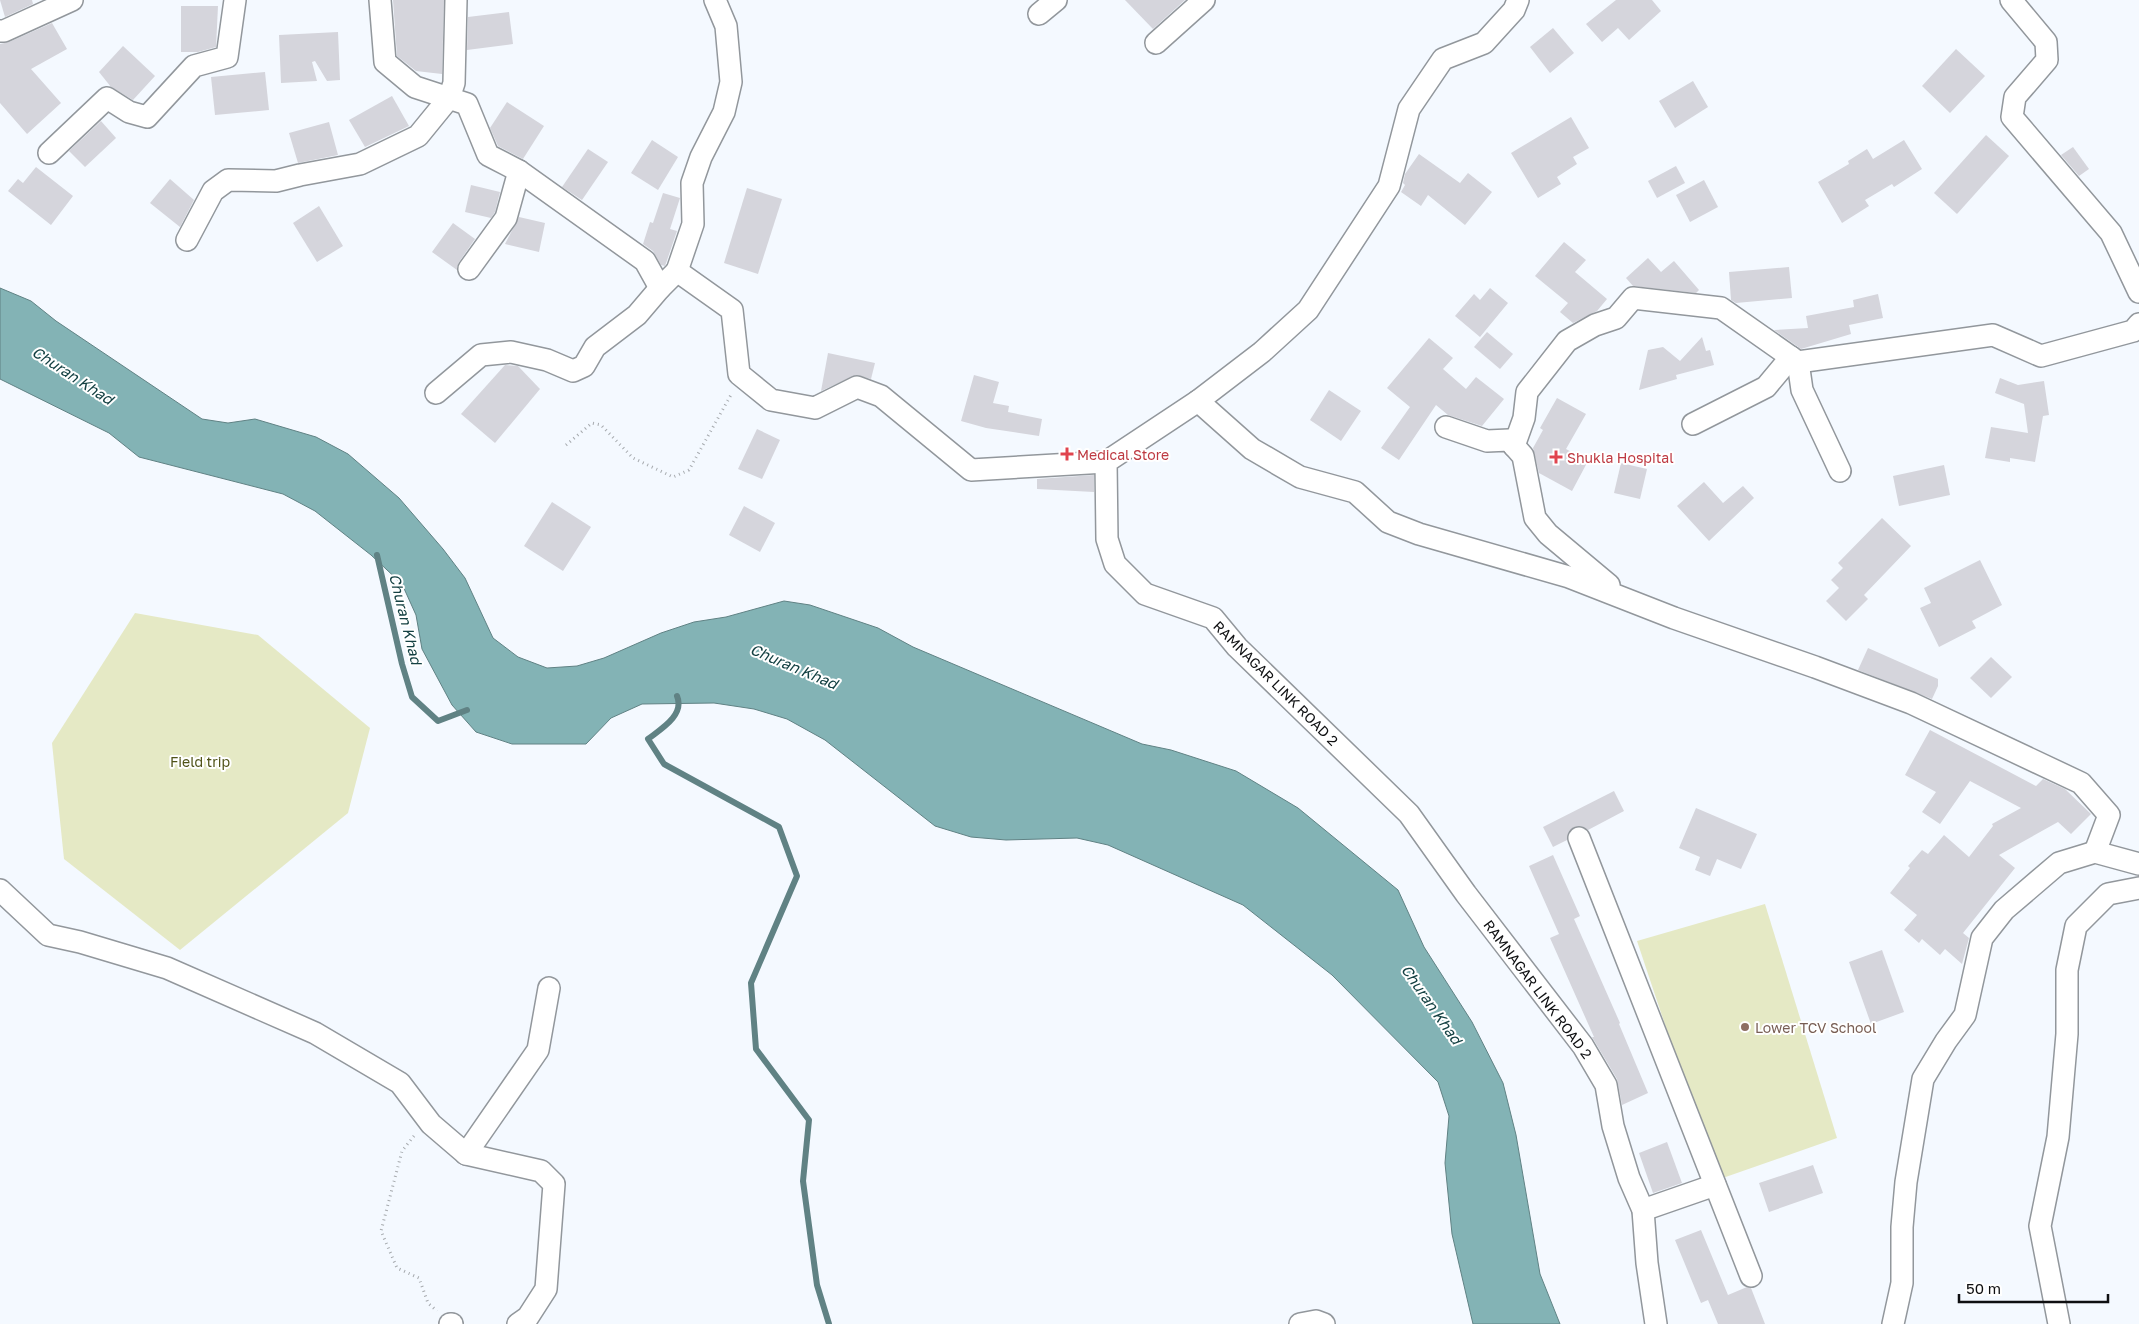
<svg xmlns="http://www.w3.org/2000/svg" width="2139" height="1324" viewBox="0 0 2139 1324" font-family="'Golos Text',sans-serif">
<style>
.green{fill:#e5e9c5}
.water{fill:#83b3b5;stroke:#608284}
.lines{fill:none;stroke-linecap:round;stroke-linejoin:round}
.stream{stroke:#608284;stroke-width:6}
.building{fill:#d5d5dc}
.minor-casing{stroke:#92979c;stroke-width:24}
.path{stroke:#a6aaae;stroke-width:3;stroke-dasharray:1 4;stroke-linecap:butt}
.minor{stroke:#fff;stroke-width:21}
.health-dot{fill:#e0444e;stroke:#fff;stroke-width:2}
.education-dot{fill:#8d6e63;stroke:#fff;stroke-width:2}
.labels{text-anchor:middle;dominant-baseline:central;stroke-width:4;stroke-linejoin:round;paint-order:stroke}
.health-label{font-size:14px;fill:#be3a42;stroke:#fff;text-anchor:start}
.street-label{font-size:14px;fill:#0e0f11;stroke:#fff}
.park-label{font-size:14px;fill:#4f5217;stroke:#fff}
.education-label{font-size:14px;fill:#785e54;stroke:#fff;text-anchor:start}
.water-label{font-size:15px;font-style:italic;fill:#134042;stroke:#fff}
</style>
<rect width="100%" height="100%" fill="#f4f9ff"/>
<g class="green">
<path d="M 135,613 L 258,635 L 370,728 L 348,813 L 180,950 L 64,859 L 52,743 Z"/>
<path d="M 1765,904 L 1837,1138 L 1717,1180 L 1637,941 Z"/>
</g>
<path class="water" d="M 0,288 L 31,301 L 56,321 L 202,419 L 228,423 L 255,419 L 316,437 L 348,454 L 399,498 L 443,549 L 465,578 L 493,638 L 518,657 L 547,668 L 577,666 L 604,658 L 661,633 L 694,622 L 726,617 L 784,601 L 810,605 L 878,628 L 913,647 L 1142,744 L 1171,750 L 1236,771 L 1298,808 L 1398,890 L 1424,947 L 1472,1022 L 1503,1083 L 1516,1135 L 1540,1274 L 1560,1324 L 1473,1324 L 1452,1234 L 1445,1163 L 1449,1116 L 1438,1082 L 1332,975 L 1243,905 L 1108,845 L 1077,838 L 1006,840 L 971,837 L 935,826 L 825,740 L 787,719 L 754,709 L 714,703 L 642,704 L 611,718 L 586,744 L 512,744 L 476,732 L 452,705 L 422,649 L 416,615 L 402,584 L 371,555 L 315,511 L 283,494 L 139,457 L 109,433 L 0,379 Z"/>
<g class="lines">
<g class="stream">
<path d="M 377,555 L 402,664 L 412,697 L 438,721 L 467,710"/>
<path d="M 677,696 C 685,715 661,729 648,739 L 664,764 L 779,827 L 797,876 L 751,983 L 756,1049 L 809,1120 L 803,1181 L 817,1285 L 829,1324"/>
</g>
</g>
<g class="building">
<path d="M 0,0 L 32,0 L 33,4 L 5,17 Z"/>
<path d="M 393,0 L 444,0 L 442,74 L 416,71 L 397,56 Z"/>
<path d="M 1125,0 L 1185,0 L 1153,29 Z"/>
<path d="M 1616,0 L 1652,0 L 1661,11 L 1629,40 L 1618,28 L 1602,42 L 1586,24 Z"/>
<path d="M 181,6 L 218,6 L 216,47 L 198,52 L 181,52 Z"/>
<path d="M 509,12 L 513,44 L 467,50 L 468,17 Z"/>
<path d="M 52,23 L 67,49 L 31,69 L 61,103 L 27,134 L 0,103 L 0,44 L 9,42 Z"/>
<path d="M 1553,28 L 1574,53 L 1550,73 L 1530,47 Z"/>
<path d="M 338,32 L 340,80 L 327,81 L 315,61 L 312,62 L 317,81 L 281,83 L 279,35 Z"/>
<path d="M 123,46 L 155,76 L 133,100 L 111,87 L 99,72 Z"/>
<path d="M 1956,49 L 1985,76 L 1950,113 L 1922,86 Z"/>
<path d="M 265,72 L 269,110 L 215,115 L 211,77 Z"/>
<path d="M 1693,81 L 1708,107 L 1675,128 L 1659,101 Z"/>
<path d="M 392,96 L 409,126 L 365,147 L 349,120 Z"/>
<path d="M 507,102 L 544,126 L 523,159 L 498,146 L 490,128 Z"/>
<path d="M 1571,117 L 1589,148 L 1573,157 L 1577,164 L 1557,177 L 1561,184 L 1538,198 L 1511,153 Z"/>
<path d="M 101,121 L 116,138 L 85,167 L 69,151 Z"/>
<path d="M 329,122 L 338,155 L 298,163 L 289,133 Z"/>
<path d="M 1986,135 L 2009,156 L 1957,214 L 1934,193 Z"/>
<path d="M 652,140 L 678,157 L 658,190 L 631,173 Z"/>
<path d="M 1904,140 L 1922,169 L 1894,187 L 1892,184 L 1865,200 L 1869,206 L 1842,223 L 1818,182 L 1849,164 L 1848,161 L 1867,149 L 1873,159 Z"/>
<path d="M 2073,147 L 2089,169 L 2079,176 L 2061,155 Z"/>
<path d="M 588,149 L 608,162 L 582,200 L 562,187 Z"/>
<path d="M 1419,154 L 1460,183 L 1468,173 L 1492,192 L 1465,225 L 1428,195 L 1421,206 L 1401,192 L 1405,185 L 1403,183 L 1405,174 Z"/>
<path d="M 1676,166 L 1685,183 L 1657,198 L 1648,181 Z"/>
<path d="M 36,167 L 73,196 L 51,225 L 8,191 L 18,179 L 23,183 Z"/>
<path d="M 170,179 L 194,200 L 180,227 L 150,203 Z"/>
<path d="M 1704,180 L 1718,207 L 1690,222 L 1676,195 Z"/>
<path d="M 471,185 L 500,192 L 495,212 L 491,218 L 465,212 Z"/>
<path d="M 747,188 L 782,199 L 758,274 L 724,263 Z"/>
<path d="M 663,193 L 680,198 L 670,229 L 677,231 L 665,266 L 661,265 L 653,251 L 643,244 L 650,222 L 653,223 Z"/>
<path d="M 319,206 L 343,246 L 317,262 L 293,223 Z"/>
<path d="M 519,217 L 545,223 L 539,252 L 505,244 Z"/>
<path d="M 453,223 L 475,239 L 459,262 L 457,270 L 432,252 Z"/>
<path d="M 1564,242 L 1586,260 L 1575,272 L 1607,299 L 1597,311 L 1573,323 L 1560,312 L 1568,303 L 1535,276 Z"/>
<path d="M 1648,258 L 1661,272 L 1674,261 L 1699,290 L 1696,293 L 1633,286 L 1626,278 Z"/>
<path d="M 1789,267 L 1792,298 L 1736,303 L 1731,300 L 1729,272 Z"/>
<path d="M 1490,288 L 1508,303 L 1480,337 L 1455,316 L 1474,294 L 1480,300 Z"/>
<path d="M 1878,294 L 1883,318 L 1849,325 L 1851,334 L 1801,349 L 1774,330 L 1808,328 L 1806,316 L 1854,307 L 1853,300 Z"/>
<path d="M 1487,332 L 1513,354 L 1500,369 L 1474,347 Z"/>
<path d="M 1702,337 L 1706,351 L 1710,350 L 1714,365 L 1676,375 L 1677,379 L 1639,390 L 1648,350 L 1663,347 L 1680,361 Z"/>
<path d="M 1429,338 L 1453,358 L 1443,369 L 1466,389 L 1476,377 L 1504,399 L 1482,426 L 1448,415 L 1436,405 L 1399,460 L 1381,448 L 1410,407 L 1387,388 Z"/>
<path d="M 828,353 L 875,363 L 871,379 L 856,375 L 821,391 Z"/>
<path d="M 505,365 L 518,366 L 540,389 L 495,443 L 461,414 Z"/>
<path d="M 974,375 L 999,382 L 993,403 L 1009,406 L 1008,412 L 1042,419 L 1039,436 L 986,428 L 961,421 Z"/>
<path d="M 2000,378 L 2018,385 L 2044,381 L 2049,415 L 2043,416 L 2035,462 L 2010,458 L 2010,462 L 1985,458 L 1991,427 L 2028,433 L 2024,404 L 1995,393 Z"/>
<path d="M 1329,390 L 1361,411 L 1341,441 L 1310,420 Z"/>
<path d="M 1557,398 L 1586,414 L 1566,449 L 1588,461 L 1572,491 L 1539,473 L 1533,448 L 1543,430 L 1540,428 Z"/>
<path d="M 757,429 L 780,440 L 762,479 L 738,469 Z"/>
<path d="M 1621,463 L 1647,469 L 1640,499 L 1614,493 Z"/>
<path d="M 1944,465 L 1950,495 L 1899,506 L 1893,476 Z"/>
<path d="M 1094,475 L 1094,492 L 1037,489 L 1037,479 Z"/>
<path d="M 1704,482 L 1723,503 L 1743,486 L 1754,498 L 1709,541 L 1677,506 Z"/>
<path d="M 552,502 L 591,527 L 563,571 L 524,546 Z"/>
<path d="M 744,506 L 775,523 L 760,552 L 729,535 Z"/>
<path d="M 1882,518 L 1911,546 L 1864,595 L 1868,599 L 1846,621 L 1826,601 L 1839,588 L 1831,580 L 1843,568 L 1838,563 Z"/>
<path d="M 1980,560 L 2002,605 L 1972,621 L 1976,628 L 1939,647 L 1920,608 L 1931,603 L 1924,588 Z"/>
<path d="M 1868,648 L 1938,679 L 1938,686 L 1932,699 L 1858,670 Z"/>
<path d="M 1991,657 L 2012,677 L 1991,698 L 1970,678 Z"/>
<path d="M 1930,730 L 2036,786 L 2043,779 L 2065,789 L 2091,814 L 2071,834 L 2058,822 L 1999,855 L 2015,868 L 1963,933 L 1969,938 L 1962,964 L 1945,949 L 1940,955 L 1922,939 L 1919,943 L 1904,930 L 1917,915 L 1890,893 L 1910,868 L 1908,866 L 1922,850 L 1928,854 L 1944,835 L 1969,857 L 1993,826 L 1992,824 L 2021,808 L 1970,781 L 1940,824 L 1922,812 L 1936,792 L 1905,775 Z"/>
<path d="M 1614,791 L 1624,811 L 1588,830 L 1581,826 L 1574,827 L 1569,831 L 1567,840 L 1553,847 L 1543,827 Z"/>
<path d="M 1696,808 L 1757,834 L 1741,869 L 1717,859 L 1710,876 L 1695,870 L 1700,857 L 1679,848 Z"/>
<path d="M 1553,855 L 1580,916 L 1574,919 L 1620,1023 L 1619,1024 L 1648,1093 L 1622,1105 L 1617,1079 L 1592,1037 L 1594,1037 L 1550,938 L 1559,934 L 1529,866 Z"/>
<path d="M 1882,950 L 1904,1012 L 1871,1024 L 1849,962 Z"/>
<path d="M 1667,1142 L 1682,1183 L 1653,1193 L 1639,1153 Z"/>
<path d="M 1813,1165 L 1823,1193 L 1769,1212 L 1759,1183 Z"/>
<path d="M 1701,1230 L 1728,1295 L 1747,1287 L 1751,1288 L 1765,1324 L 1718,1324 L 1708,1300 L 1701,1303 L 1675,1240 Z"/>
</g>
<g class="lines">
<defs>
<g id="minor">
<path d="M 380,0 L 385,62 L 415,87 L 467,104 L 488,155 L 519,171 L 645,261 L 660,288 L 677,271 L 732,310 L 739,374 L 771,400 L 815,408 L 857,387 L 881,396 L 971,470 L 1106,462"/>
<path d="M 1518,0 L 1514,10 L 1484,43 L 1443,59 L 1409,109 L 1389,186 L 1308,310 L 1262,352 L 1198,401 L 1106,462 L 1107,539 L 1115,564 L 1145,594 L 1213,618 L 1237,647 L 1409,814 L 1466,894 L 1583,1046 L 1606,1085 L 1613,1126 L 1629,1178 L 1643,1210 L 1647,1263 L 1656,1324"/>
<path d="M 2011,0 L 2046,42 L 2047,60 L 2015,97 L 2012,117 L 2111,233 L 2139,292"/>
<path d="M 1039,14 L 1056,0"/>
<path d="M 0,31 L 4,31 L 72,0"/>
<path d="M 1156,43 L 1204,0"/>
<path d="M 49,153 L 107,98 L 129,112 L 147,117 L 194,66 L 227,57 L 235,0"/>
<path d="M 187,240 L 213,191 L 228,180 L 276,181 L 300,175 L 360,164 L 418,136 L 449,98 L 454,83 L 456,0"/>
<path d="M 469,269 L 506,218 L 519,171"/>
<path d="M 677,271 L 693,224 L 692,183 L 701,157 L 724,112 L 731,82 L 726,26 L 715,0"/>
<path d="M 1798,362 L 1802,390 L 1840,471"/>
<path d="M 436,393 L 481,355 L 511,352 L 547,360 L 573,371 L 584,366 L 595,347 L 637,315 L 660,288"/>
<path d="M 1198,401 L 1252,449 L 1300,477 L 1355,492 L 1388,522 L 1419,534 L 1569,577 L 1674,618 L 1815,667 L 1911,703 L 2081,783 L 2109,815 L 2095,852"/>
<path d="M 1693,424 L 1766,387 L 1791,357"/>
<path d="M 1446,427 L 1487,441 L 1509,440 L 1523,456 L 1535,518 L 1548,534 L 1609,585"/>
<path d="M 1514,446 L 1524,418 L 1527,392 L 1567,341 L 1595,325 L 1616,318 L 1633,298 L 1721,308 L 1798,362 L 1993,335 L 2041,356 L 2133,331 L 2139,324"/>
<path d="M 1579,838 L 1751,1276"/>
<path d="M 0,890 L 48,935 L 80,942 L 167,968 L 315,1033 L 400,1083 L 431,1124 L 466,1154 L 541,1171 L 554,1184 L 546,1289 L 528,1317 L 518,1324"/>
<path d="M 466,1154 L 538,1050 L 549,988"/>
<path d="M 1643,1210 L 1715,1185"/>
<path d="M 450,1324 L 452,1324"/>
<path d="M 1300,1324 L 1316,1321 L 1324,1324"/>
<path d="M 1893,1324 L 1902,1283 L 1902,1227 L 1906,1182 L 1923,1079 L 1946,1041 L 1965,1015 L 1982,938 L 2004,910 L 2059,863 L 2095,852 L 2139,864"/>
<path d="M 2059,1324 L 2040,1226 L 2058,1137 L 2067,1034 L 2067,970 L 2076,926 L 2108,894 L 2139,888"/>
</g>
</defs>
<use href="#minor" class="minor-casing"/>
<g class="path">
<path d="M 566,445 L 592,423 L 601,425 L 633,458 L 673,477 L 689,470 L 732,393"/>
<path d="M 414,1136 L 402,1151 L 381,1231 L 397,1268 L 419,1278 L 428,1303 L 437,1311"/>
</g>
<use href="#minor" class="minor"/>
</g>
<g class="health-dot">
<path d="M1064.5 446.5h5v5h5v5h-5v5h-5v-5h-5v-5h5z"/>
<path d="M1553.5 449.5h5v5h5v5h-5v5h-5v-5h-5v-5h5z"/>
</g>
<circle class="education-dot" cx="1745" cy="1027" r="5"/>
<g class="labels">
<g class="health-label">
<text x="1077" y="454">Medical Store</text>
<text x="1567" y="457">Shukla Hospital</text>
</g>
<g class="street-label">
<text transform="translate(1276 683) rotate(45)">RAMNAGAR LINK ROAD 2</text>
<text transform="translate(1538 989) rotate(53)">RAMNAGAR LINK ROAD 2</text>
</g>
<g class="park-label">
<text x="200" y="761">Field trip</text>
</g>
<g class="education-label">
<text x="1755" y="1027">Lower TCV School</text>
</g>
<g class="water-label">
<text transform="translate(73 375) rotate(33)">Churan Khad</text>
<text transform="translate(406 619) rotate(76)">Churan Khad</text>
<text transform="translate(794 666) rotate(23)">Churan Khad</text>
<text transform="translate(1432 1004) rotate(55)">Churan Khad</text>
</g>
</g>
<path d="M1959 1294v8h149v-8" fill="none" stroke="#0e0f11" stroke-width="2.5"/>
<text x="1966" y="1294" font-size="15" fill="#0e0f11" stroke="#ffffff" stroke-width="4" paint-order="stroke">50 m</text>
</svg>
